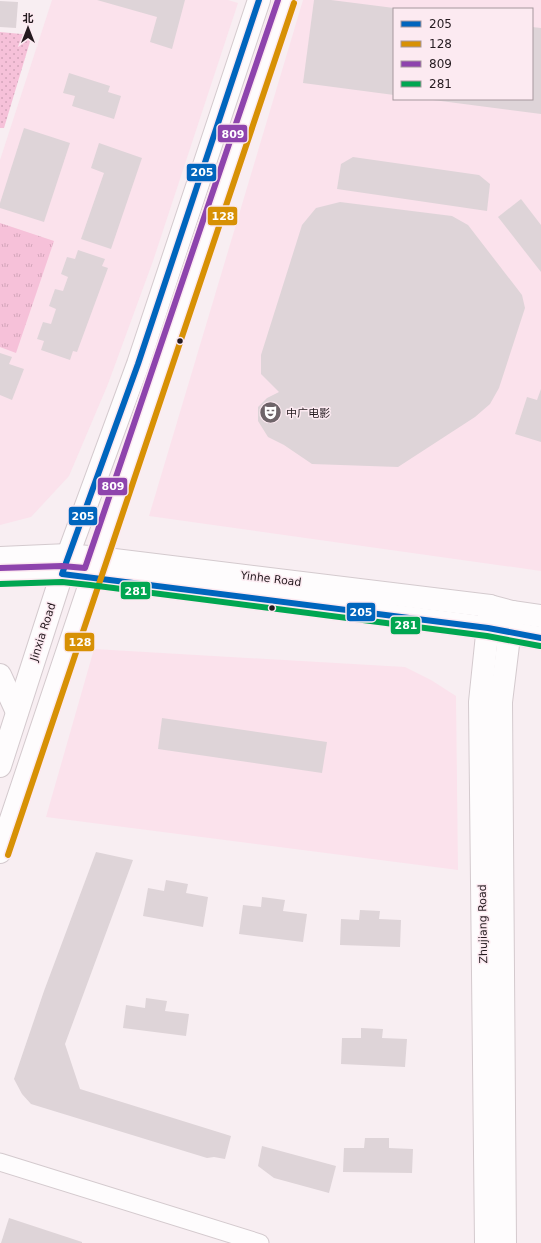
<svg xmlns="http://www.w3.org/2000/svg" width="541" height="1243" viewBox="0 0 541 1243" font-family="'DejaVu Sans','Noto Sans SC',sans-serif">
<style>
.built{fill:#fbe2ec;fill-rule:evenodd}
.grass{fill:url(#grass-tufts)}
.park{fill:url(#park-dots)}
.building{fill:#ded4d8}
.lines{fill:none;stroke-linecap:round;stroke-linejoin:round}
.street-casing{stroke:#d4cace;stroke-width:19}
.secondary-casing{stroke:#d4cace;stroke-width:24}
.street{stroke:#fefcfd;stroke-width:17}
.secondary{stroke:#fefcfd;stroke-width:22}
.bus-1-casing{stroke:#fceaf1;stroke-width:9}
.bus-2-casing{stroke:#fceaf1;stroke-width:9}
.bus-3-casing{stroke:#fceaf1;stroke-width:9}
.bus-4-casing{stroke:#fceaf1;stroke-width:9}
.bus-1{stroke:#0065bd;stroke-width:6}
.bus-2{stroke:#d79105;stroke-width:6}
.bus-3{stroke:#8e44ad;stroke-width:6}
.bus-4{stroke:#00a651;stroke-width:6}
.bus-dot{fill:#241a1f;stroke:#fceaf1;stroke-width:1.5}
.labels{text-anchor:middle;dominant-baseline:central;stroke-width:3;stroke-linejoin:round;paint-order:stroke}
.poi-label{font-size:11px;fill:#241a1f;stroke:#fceaf1;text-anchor:start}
.street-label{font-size:11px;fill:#241a1f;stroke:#fceaf1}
.line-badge{stroke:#fceaf1;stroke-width:1.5}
.badge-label{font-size:11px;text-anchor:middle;font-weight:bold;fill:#fff}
</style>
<defs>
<pattern id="grass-tufts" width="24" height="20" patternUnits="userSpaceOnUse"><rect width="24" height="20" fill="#f6c1d9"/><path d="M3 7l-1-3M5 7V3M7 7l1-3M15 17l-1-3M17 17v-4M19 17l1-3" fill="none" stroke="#d3a5ba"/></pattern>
<pattern id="park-dots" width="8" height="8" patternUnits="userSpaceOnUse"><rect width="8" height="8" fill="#f6c1d9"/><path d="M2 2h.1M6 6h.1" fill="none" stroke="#d3a5ba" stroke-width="1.8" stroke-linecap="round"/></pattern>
</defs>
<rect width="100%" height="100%" fill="#f8eef2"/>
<g class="built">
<path d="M 52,0 L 228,0 L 238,3 L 153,261 L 108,384 L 69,476 L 31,517 L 0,525 L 0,160 Z"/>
<path d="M 303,0 L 541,0 L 541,571 L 149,516 ZM 394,9 L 532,9 L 532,99 L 394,99 Z"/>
<path d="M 94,649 L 405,667 L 431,680 L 456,696 L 458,870 L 46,817 Z"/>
</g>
<path class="grass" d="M 0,223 L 54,241 L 16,353 L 0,347 Z"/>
<path class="park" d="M 0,32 L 32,35 L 4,128 L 0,128 Z"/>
<g class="building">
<path d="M 97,0 L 185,0 L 172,49 L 150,42 L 157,17 Z"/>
<path d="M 314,0 L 331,0 L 394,8 L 394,95 L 303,83 Z"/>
<path d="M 0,1 L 18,2 L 16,28 L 0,27 Z"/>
<path d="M 532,27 L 541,28 L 541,114 L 433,100 L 532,99 Z"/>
<path d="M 69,73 L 110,86 L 108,92 L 121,96 L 114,119 L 72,106 L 75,96 L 63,93 Z"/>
<path d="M 24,128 L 70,143 L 44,222 L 0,208 L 0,203 Z"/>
<path d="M 99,143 L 142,158 L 111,249 L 81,239 L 104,173 L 91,168 Z"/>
<path d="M 353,157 L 479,175 L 490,184 L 487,211 L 337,189 L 341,164 Z"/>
<path d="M 521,199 L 541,225 L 541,272 L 498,217 Z"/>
<path d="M 340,202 L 452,216 L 468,225 L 522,295 L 525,308 L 499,388 L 490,404 L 475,417 L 398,467 L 312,464 L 284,445 L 268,437 L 258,421 L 258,407 L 267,398 L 279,392 L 261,374 L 261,355 L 302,225 L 316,208 Z"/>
<path d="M 78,250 L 105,259 L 102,266 L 108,268 L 77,352 L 73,351 L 70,360 L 41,350 L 44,341 L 37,339 L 43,322 L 51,324 L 56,309 L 49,306 L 55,289 L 63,291 L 68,277 L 61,274 L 67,257 L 75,259 Z"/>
<path d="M 0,353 L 12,357 L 9,364 L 24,369 L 12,400 L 0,395 Z"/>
<path d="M 541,389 L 541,442 L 515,434 L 527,397 L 537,400 Z"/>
<path d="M 162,718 L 327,742 L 322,773 L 158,749 Z"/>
<path d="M 96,852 L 133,860 L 65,1044 L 80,1089 L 231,1136 L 225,1159 L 214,1157 L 207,1158 L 31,1104 L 22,1094 L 14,1079 L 44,991 Z"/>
<path d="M 166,880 L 188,884 L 186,893 L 208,897 L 203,927 L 143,916 L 148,888 L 164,891 Z"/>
<path d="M 262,897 L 285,900 L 283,911 L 307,914 L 303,942 L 239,934 L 243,905 L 261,907 Z"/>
<path d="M 360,910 L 380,911 L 379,919 L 401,920 L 400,947 L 340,945 L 341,919 L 359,920 Z"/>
<path d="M 146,998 L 167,1001 L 165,1011 L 189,1014 L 186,1036 L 123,1028 L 126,1005 L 145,1008 Z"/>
<path d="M 361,1028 L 383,1029 L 382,1038 L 407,1039 L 405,1067 L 341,1064 L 342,1038 L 361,1038 Z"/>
<path d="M 365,1138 L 389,1138 L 389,1148 L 413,1149 L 412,1173 L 343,1172 L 344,1148 L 364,1148 Z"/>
<path d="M 262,1146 L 336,1166 L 329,1193 L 274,1178 L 258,1166 Z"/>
<path d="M 9,1218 L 82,1242 L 82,1243 L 1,1243 Z"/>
</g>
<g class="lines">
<defs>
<path id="street" d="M 0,1162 L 260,1243"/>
<g id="secondary">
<path d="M 0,558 L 68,555 L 98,558 L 490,606 L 512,612 L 541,616"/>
<path d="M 0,576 L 62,574 L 91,577 L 488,628 L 509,633 L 541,638"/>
<path d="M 0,675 L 17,712"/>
<path d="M 0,766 L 68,555 L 138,364 L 259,0"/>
<path d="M 0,852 L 286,0"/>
<path d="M 486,1243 L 480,702 L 490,606"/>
<path d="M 505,1243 L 501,702 L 512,612"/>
</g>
</defs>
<use href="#street" class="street-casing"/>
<use href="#secondary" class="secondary-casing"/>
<use href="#street" class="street"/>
<use href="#secondary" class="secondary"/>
<defs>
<path id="bus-1" d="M 259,0 L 138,364 L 62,574 L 488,628 L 541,638"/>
<path id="bus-2" d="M 8,855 L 294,3"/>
<path id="bus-3" d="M 0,568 L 62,566 L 85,568 L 278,0"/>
<path id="bus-4" d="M 0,584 L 62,582 L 90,585 L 487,636 L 540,646"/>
</defs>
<use href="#bus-1" class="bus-1-casing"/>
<use href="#bus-2" class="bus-2-casing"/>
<use href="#bus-3" class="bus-3-casing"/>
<use href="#bus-4" class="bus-4-casing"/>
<use href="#bus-1" class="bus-1"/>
<use href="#bus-2" class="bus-2"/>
<use href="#bus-3" class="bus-3"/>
<use href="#bus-4" class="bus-4"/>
</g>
<defs>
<symbol id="theatre-disc" viewBox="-11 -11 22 22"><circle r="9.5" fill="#6e6469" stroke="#fceaf1"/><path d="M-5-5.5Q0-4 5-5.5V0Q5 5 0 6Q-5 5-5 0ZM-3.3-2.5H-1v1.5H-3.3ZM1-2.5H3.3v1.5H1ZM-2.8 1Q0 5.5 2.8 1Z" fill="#fff"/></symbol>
</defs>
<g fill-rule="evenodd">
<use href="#theatre-disc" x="258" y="400" width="25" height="25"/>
</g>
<g class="bus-dot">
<circle cx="180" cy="341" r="3.5"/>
<circle cx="272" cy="608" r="3.5"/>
</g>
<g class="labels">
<g class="poi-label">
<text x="286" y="413">中广电影</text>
</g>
<g class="street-label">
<text transform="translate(271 579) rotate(7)">Yinhe Road</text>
<text transform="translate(43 632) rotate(-72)">Jinxia Road</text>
<text transform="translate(483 924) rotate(-91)">Zhujiang Road</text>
</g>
</g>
<g class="line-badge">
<rect x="217" y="124" width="31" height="19" rx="4" fill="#8e44ad"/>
<rect x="186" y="163" width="31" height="19" rx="4" fill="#0065bd"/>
<rect x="207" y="206" width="31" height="20" rx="4" fill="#d79105"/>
<rect x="97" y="477" width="31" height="19" rx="4" fill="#8e44ad"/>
<rect x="68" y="506" width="30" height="20" rx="4" fill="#0065bd"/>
<rect x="120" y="581" width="31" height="19" rx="4" fill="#00a651"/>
<rect x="346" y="602" width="30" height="20" rx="4" fill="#0065bd"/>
<rect x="390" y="616" width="31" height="19" rx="4" fill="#00a651"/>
<rect x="64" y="632" width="31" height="20" rx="4" fill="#d79105"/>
</g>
<g class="badge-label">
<text x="233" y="138">809</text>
<text x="202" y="176">205</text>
<text x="223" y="220">128</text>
<text x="113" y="490">809</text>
<text x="83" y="520">205</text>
<text x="136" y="595">281</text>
<text x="361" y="616">205</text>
<text x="406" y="629">281</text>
<text x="80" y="646">128</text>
</g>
<rect x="393" y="8" width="140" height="92" fill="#fceaf1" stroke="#a6979d"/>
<rect x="401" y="21" width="20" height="6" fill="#0065bd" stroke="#a6979d"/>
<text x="429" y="28" font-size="12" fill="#241a1f">205</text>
<rect x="401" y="41" width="20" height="6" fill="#d79105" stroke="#a6979d"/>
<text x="429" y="48" font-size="12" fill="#241a1f">128</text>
<rect x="401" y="61" width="20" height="6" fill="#8e44ad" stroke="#a6979d"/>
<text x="429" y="68" font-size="12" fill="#241a1f">809</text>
<rect x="401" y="81" width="20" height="6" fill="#00a651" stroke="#a6979d"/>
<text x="429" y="88" font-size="12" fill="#241a1f">281</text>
<g transform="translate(28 28)" stroke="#fceaf1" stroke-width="3" paint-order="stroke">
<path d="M0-3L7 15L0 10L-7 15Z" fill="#241a1f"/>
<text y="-6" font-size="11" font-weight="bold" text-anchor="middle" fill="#241a1f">北</text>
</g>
</svg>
